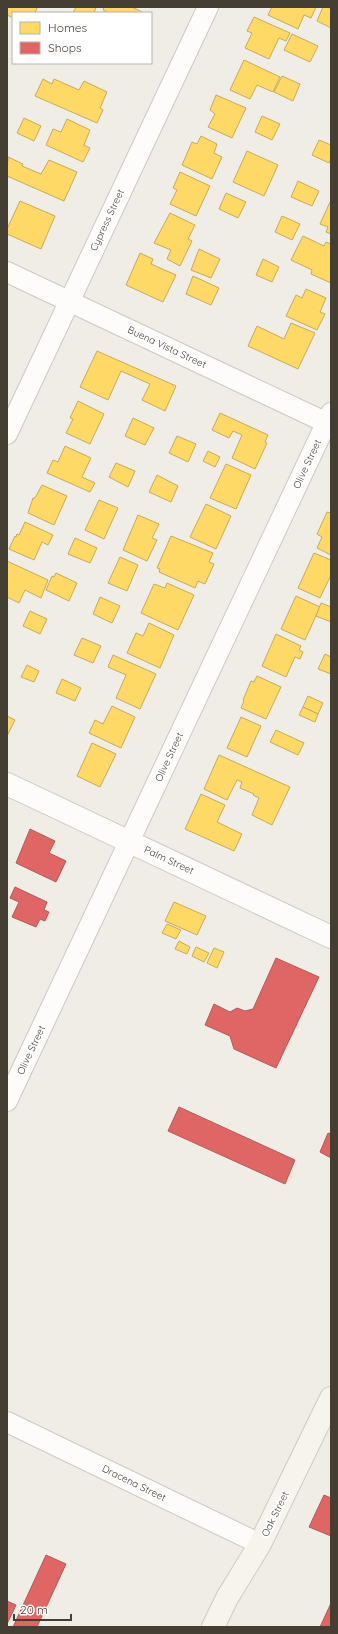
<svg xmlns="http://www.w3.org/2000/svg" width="338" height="1634" viewBox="0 0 338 1634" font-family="Quicksand,sans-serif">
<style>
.homes{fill:#ffd966;stroke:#c7aa57}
.shops{fill:#e06666;stroke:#b25a57}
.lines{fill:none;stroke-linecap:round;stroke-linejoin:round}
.minor-casing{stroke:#ccc9c3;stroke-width:22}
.tertiary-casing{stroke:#ccc9c3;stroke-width:24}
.secondary-casing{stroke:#cfcabd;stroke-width:24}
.minor{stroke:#fdfcfb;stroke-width:20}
.tertiary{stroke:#fdfcfb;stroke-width:22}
.secondary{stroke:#f6f4ed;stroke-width:22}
.labels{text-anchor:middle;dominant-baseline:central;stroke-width:4;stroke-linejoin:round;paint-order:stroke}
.street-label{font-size:10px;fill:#453e33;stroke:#fff}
</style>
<rect width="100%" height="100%" fill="#f0ede6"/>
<g class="homes">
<path d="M 7,7 L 35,7 L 37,8 L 35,13 L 13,13 L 13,18 L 7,15 Z"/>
<path d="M 76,7 L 96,7 L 94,13 L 73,13 Z"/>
<path d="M 104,7 L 132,7 L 142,12 L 142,13 L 109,13 L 103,10 Z"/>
<path d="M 272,7 L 316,7 L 311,18 L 304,15 L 298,29 L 268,15 Z"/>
<path d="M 323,7 L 331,8 L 331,28 L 317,21 Z"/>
<path d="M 254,17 L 290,33 L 286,41 L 279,38 L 269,59 L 245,48 L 252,33 L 247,31 Z"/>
<path d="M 292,34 L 318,46 L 310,62 L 284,50 Z"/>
<path d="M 244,60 L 280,77 L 273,92 L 257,85 L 250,99 L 230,90 Z"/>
<path d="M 282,76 L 300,84 L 293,101 L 274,92 Z"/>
<path d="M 43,79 L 52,84 L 54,79 L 79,90 L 84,81 L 107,92 L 100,108 L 103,110 L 97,123 L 35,96 Z"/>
<path d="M 216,95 L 246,108 L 232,138 L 208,127 L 215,114 L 210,110 Z"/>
<path d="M 262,116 L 280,124 L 272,140 L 255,132 Z"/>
<path d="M 24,118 L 41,126 L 34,141 L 17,133 Z"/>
<path d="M 67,119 L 90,130 L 84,145 L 90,148 L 83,162 L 46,145 L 53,129 L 61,132 Z"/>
<path d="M 201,136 L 217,144 L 214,153 L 222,157 L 212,179 L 182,165 L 192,142 L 197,144 Z"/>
<path d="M 319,140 L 331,145 L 331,159 L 329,163 L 312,155 Z"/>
<path d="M 247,151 L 278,165 L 264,196 L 233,182 Z"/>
<path d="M 8,157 L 23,164 L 22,166 L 41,174 L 49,160 L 77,172 L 64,201 L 7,176 Z"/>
<path d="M 180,172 L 210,186 L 196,216 L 170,204 L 177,190 L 173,188 Z"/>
<path d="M 298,181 L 319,191 L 312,206 L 291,197 Z"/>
<path d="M 226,193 L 246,202 L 238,218 L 219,209 Z"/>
<path d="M 20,201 L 55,216 L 41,249 L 7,234 L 7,229 Z"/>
<path d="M 330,202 L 331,203 L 331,234 L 326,232 L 328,227 L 320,224 Z"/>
<path d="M 170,213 L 195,225 L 188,239 L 192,241 L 180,266 L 167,259 L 171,250 L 154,243 Z"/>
<path d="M 282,216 L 300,224 L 292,240 L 275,232 Z"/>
<path d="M 303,236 L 324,246 L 326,242 L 331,244 L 331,283 L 311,274 L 312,270 L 291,260 Z"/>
<path d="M 199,249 L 220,259 L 211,278 L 191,270 Z"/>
<path d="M 140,253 L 153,259 L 151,264 L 176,275 L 163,302 L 126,285 Z"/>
<path d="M 263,259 L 279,267 L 272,282 L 256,275 Z"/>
<path d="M 193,276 L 219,288 L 211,305 L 186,294 Z"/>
<path d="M 306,289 L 326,298 L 320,312 L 325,314 L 317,330 L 286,316 L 296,295 L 302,298 Z"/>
<path d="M 291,323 L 315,333 L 298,369 L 248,346 L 257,326 L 284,339 Z"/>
<path d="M 97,351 L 176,386 L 165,411 L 142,400 L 150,384 L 121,371 L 108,400 L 80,387 Z"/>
<path d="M 78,401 L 104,414 L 90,444 L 66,433 L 73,419 L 70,418 Z"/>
<path d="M 220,413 L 268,435 L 265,442 L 267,443 L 255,469 L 232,458 L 242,435 L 233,431 L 229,438 L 212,430 Z"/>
<path d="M 133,418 L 154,428 L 145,445 L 125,436 Z"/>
<path d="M 177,436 L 196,444 L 188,462 L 169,453 Z"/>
<path d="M 65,446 L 91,458 L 82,477 L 95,483 L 90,492 L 47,473 L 53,460 L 58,462 Z"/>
<path d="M 208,451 L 220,457 L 215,467 L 203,461 Z"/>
<path d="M 116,463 L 135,471 L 128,487 L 109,477 Z"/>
<path d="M 226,464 L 251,475 L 236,509 L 210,498 Z"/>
<path d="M 157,475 L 178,486 L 171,502 L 149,492 Z"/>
<path d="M 42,485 L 67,496 L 54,525 L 28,513 L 33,498 L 35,498 Z"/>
<path d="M 99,500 L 118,508 L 104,539 L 85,530 Z"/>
<path d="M 206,504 L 231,516 L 216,549 L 190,537 Z"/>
<path d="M 327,512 L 331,513 L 331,555 L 317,548 L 322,537 L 317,534 Z"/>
<path d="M 138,515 L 159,524 L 152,538 L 157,540 L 147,561 L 123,550 Z"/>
<path d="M 25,522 L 53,535 L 48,545 L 42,542 L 34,560 L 9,549 L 15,536 L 16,537 L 17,534 L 19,535 Z"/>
<path d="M 171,536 L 213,553 L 209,562 L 214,564 L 205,584 L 198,581 L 195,588 L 159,572 L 160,569 L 157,568 Z"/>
<path d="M 75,538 L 97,548 L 90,563 L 68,554 Z"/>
<path d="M 314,553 L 331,560 L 331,575 L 320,598 L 298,588 Z"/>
<path d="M 120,557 L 138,565 L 127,591 L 108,583 Z"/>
<path d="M 7,561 L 48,580 L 41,598 L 25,590 L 19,603 L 7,597 Z"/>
<path d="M 56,573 L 77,583 L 69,601 L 46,590 L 52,576 L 54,577 Z"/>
<path d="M 167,583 L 194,595 L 178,630 L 141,613 L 154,584 L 165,588 Z"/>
<path d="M 296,596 L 320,607 L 305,640 L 281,629 Z"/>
<path d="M 100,597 L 120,606 L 112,623 L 93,614 Z"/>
<path d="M 321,603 L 331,607 L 331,622 L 316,616 Z"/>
<path d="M 30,611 L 47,619 L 40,634 L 23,626 Z"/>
<path d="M 149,623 L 174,635 L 160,668 L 127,653 L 136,633 L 143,636 Z"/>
<path d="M 276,634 L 301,646 L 299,650 L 303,652 L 300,659 L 295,657 L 286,677 L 262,666 Z"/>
<path d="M 82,638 L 101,646 L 93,663 L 74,655 Z"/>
<path d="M 325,654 L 331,657 L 331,674 L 318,669 Z"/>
<path d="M 113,655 L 156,674 L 140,709 L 116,698 L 126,675 L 108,667 Z"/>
<path d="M 27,665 L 39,671 L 34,682 L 21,677 Z"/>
<path d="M 257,676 L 281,687 L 266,719 L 241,708 L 244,701 L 243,700 L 251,681 L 254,682 Z"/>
<path d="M 62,679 L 81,688 L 75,701 L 56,693 Z"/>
<path d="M 308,696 L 323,703 L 318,714 L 303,707 Z"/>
<path d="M 112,706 L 135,717 L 121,748 L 89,733 L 95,720 L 103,724 Z"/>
<path d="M 303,707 L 318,714 L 315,722 L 299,715 Z"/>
<path d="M 7,716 L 15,720 L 7,736 Z"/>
<path d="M 241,717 L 261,726 L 247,757 L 227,748 Z"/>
<path d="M 276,730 L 304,743 L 298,755 L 270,742 Z"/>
<path d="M 92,743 L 116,754 L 100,787 L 77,776 Z"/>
<path d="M 219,755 L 290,787 L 272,825 L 252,815 L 259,798 L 253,795 L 254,794 L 240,788 L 242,782 L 237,780 L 227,800 L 204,789 Z"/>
<path d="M 201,794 L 225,805 L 217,822 L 242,834 L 234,851 L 185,829 Z"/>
<path d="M 174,902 L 206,916 L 197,935 L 165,921 Z"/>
<path d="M 167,924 L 181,930 L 176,939 L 162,933 Z"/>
<path d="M 179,941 L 190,947 L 187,954 L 175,949 Z"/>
<path d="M 196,947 L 209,953 L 204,962 L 192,956 Z"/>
<path d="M 214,948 L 224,952 L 217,968 L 207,963 Z"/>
</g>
<g class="shops">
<path d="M 30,829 L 55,841 L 49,853 L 66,861 L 56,882 L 16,863 Z"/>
<path d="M 15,887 L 47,902 L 44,910 L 49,912 L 45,921 L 40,919 L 36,927 L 12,917 L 19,902 L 10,898 Z"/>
<path d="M 276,958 L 319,977 L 276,1068 L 234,1049 L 230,1036 L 205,1025 L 214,1004 L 230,1012 L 237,1008 L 245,1011 L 253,1009 Z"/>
<path d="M 179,1107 L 295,1160 L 285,1184 L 168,1131 Z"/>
<path d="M 328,1133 L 331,1134 L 331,1158 L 320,1152 Z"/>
<path d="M 324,1495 L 331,1498 L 331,1536 L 309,1527 Z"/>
<path d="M 46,1555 L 66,1564 L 37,1627 L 13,1627 Z"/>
<path d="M 7,1601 L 16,1605 L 7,1624 Z"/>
<path d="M 331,1603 L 331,1627 L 320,1627 Z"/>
</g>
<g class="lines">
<defs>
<g id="minor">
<path d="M 7,272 L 327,423"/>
<path d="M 7,434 L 208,7"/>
<path d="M 7,1101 L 331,413"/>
<path d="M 7,1422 L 260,1544"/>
</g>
<path id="tertiary" d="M 7,784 L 331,937"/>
<path id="secondary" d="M 213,1627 L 227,1598 L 260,1544 L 331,1398"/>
</defs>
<use href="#minor" class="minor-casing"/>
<use href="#tertiary" class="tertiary-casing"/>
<use href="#secondary" class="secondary-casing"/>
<use href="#minor" class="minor"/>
<use href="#tertiary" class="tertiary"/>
<use href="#secondary" class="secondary"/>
</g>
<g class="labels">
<g class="street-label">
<text transform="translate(107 220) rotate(-65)">Cypress Street</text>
<text transform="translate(167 347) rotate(25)">Buena Vista Street</text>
<text transform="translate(307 464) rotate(-65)">Olive Street</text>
<text transform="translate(169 757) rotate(-65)">Olive Street</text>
<text transform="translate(169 860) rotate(25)">Palm Street</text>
<text transform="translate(31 1050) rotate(-65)">Olive Street</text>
<text transform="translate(134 1483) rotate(26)">Dracena Street</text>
<text transform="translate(275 1514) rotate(-64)">Oak Street</text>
</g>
</g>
<rect width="338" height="1634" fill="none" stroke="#453e33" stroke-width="16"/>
<rect x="12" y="12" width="140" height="52" fill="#ffffff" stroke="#b5b2ad"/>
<rect x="20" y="22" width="20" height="12" fill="#ffd966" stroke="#b5b2ad"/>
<text x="48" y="32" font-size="12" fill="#453e33">Homes</text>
<rect x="20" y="42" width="20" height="12" fill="#e06666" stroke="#b5b2ad"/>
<text x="48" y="52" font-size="12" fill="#453e33">Shops</text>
<path d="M14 1614v6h57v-6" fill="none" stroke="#453e33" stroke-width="2"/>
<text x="20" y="1614" font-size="12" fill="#453e33" stroke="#ffffff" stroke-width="3" paint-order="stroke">20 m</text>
</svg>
